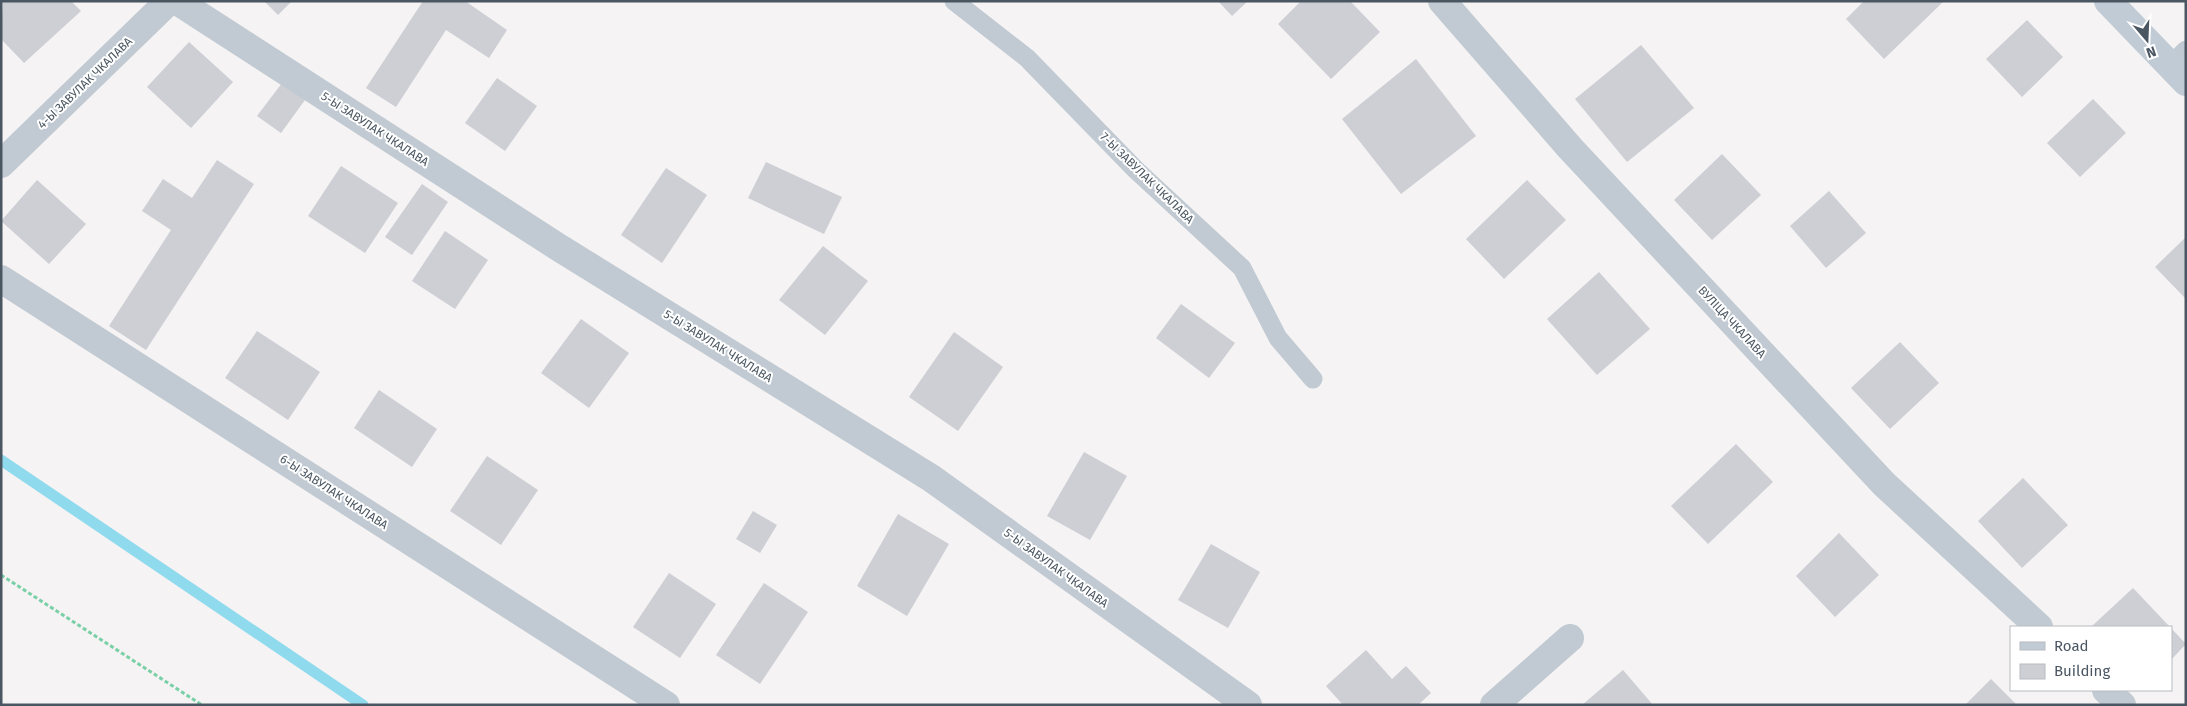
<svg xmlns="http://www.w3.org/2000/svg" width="2187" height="706" viewBox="0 0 2187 706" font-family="'Fira Sans',sans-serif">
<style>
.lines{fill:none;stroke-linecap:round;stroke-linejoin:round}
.stream{stroke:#90daee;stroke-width:11}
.building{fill:#cdcfd5}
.path{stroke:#7ad0a6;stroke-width:3;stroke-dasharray:4 2.5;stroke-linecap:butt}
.lane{stroke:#c1cad2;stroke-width:19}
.street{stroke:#c1cad2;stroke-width:28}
.secondary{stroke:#c1cbd6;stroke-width:28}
.labels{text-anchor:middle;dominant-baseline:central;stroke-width:4;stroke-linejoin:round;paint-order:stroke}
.street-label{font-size:12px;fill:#4a5661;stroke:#fff}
</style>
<rect width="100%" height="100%" fill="#f5f3f3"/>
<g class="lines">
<path class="stream" d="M 1,460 L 363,705"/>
</g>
<g class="building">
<path d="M 3,1 L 71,1 L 81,11 L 24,63 L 1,39 Z"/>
<path d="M 264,1 L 292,1 L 278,15 Z"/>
<path d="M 423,1 L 465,1 L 507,30 L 489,58 L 446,30 L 396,107 L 366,88 Z"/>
<path d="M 1218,1 L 1248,1 L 1232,16 Z"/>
<path d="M 1301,1 L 1350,1 L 1380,32 L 1331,79 L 1278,24 Z"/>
<path d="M 1864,1 L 1944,1 L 1884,59 L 1846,19 Z"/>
<path d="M 2027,20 L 2063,57 L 2022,97 L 1986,59 Z"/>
<path d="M 189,42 L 233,82 L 191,128 L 147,87 Z"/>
<path d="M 1641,45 L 1694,108 L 1627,162 L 1575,99 Z"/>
<path d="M 1416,59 L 1476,136 L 1401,194 L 1342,119 Z"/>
<path d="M 497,78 L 537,106 L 505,151 L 465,123 Z"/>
<path d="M 282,83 L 305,100 L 281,133 L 257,116 Z"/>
<path d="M 2093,99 L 2126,133 L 2080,177 L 2047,143 Z"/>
<path d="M 1722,154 L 1761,195 L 1712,240 L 1674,200 Z"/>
<path d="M 217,160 L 254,184 L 146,350 L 109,326 L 171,230 L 142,211 L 163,179 L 192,198 Z"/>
<path d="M 766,162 L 842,197 L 824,234 L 748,198 Z"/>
<path d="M 341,166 L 398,203 L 365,253 L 308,216 Z"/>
<path d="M 666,168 L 707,195 L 662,263 L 621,235 Z"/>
<path d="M 37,180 L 86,224 L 49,264 L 1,221 Z"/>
<path d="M 1527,180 L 1566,220 L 1504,279 L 1466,239 Z"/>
<path d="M 422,184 L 448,202 L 412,255 L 385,237 Z"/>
<path d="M 1829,191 L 1866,233 L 1826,268 L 1790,226 Z"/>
<path d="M 445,231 L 488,260 L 455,309 L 412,281 Z"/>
<path d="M 2186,237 L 2186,299 L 2155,267 Z"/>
<path d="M 823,246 L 868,281 L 825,335 L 779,300 Z"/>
<path d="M 1599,272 L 1650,329 L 1597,375 L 1547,319 Z"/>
<path d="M 1181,304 L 1235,343 L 1209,378 L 1156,338 Z"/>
<path d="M 581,319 L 629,353 L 589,408 L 541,373 Z"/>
<path d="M 257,331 L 320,372 L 288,420 L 225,378 Z"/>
<path d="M 954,332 L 1003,367 L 958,431 L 909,397 Z"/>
<path d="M 1900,342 L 1939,383 L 1890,429 L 1851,388 Z"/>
<path d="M 379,390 L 437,429 L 412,467 L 354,428 Z"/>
<path d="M 1736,444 L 1773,482 L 1708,544 L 1671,506 Z"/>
<path d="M 1084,452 L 1127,476 L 1090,540 L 1047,516 Z"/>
<path d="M 487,456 L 538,490 L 501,545 L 450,511 Z"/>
<path d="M 2023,478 L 2068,525 L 2022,568 L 1978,521 Z"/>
<path d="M 753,511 L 777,525 L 760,553 L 736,539 Z"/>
<path d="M 898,514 L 949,544 L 907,616 L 857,586 Z"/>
<path d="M 1839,533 L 1879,575 L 1835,617 L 1796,576 Z"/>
<path d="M 1211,544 L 1260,572 L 1228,628 L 1178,600 Z"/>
<path d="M 669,573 L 716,604 L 680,658 L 633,627 Z"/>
<path d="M 764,583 L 808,612 L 760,684 L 716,655 Z"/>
<path d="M 2133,588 L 2170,627 L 2091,627 Z"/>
<path d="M 2171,628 L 2186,644 L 2171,660 Z"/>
<path d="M 1366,650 L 1392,679 L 1406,666 L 1431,693 L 1418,705 L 1343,705 L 1326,686 Z"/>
<path d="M 1623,670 L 1653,705 L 1582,705 Z"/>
<path d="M 1991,679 L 2017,705 L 1965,705 Z"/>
</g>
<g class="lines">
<path class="path" d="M 1,575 L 202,705"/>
<g class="lane">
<path d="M 954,1 L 1027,58 L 1136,170 L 1242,268 L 1278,338 L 1313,379"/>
<path d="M 2170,66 L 2186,50"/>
</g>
<g class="street">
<path d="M 177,1 L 558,247 L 931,478 L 1248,705"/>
<path d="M 1442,1 L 1570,148 L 1884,484 L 2039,627"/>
<path d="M 1,164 L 169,1"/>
<path d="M 1,279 L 666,705"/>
<path d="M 2106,690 L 2122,705"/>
<path d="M 1494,705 L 1570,638"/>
</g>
<path class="secondary" d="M 2108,1 L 2186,82"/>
</g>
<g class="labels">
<g class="street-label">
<text transform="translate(85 83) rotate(-44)">4-Ы ЗАВУЛАК ЧКАЛАВА</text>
<text transform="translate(375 129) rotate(33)">5-Ы ЗАВУЛАК ЧКАЛАВА</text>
<text transform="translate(1147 178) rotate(44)">7-Ы ЗАВУЛАК ЧКАЛАВА</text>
<text transform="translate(1732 322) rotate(47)">ВУЛІЦА ЧКАЛАВА</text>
<text transform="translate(718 346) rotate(32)">5-Ы ЗАВУЛАК ЧКАЛАВА</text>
<text transform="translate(334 492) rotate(33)">6-Ы ЗАВУЛАК ЧКАЛАВА</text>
<text transform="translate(1056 568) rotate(36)">5-Ы ЗАВУЛАК ЧКАЛАВА</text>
</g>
</g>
<rect width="2187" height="706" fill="none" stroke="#4a5661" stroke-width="5"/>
<rect x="2010" y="626" width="162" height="65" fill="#ffffff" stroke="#b7bbc0"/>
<rect x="2020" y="642" width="25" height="8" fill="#c1cbd6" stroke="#b7bbc0"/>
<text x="2054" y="651" font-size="15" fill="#4a5661">Road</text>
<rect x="2020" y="664" width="25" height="15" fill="#cdcfd5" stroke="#b7bbc0"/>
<text x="2054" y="676" font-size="15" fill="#4a5661">Building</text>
<g transform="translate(2147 40) rotate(161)" stroke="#ffffff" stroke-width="4" paint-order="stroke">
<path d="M0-4L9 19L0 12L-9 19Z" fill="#4a5661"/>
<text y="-8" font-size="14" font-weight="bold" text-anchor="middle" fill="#4a5661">N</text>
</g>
</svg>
